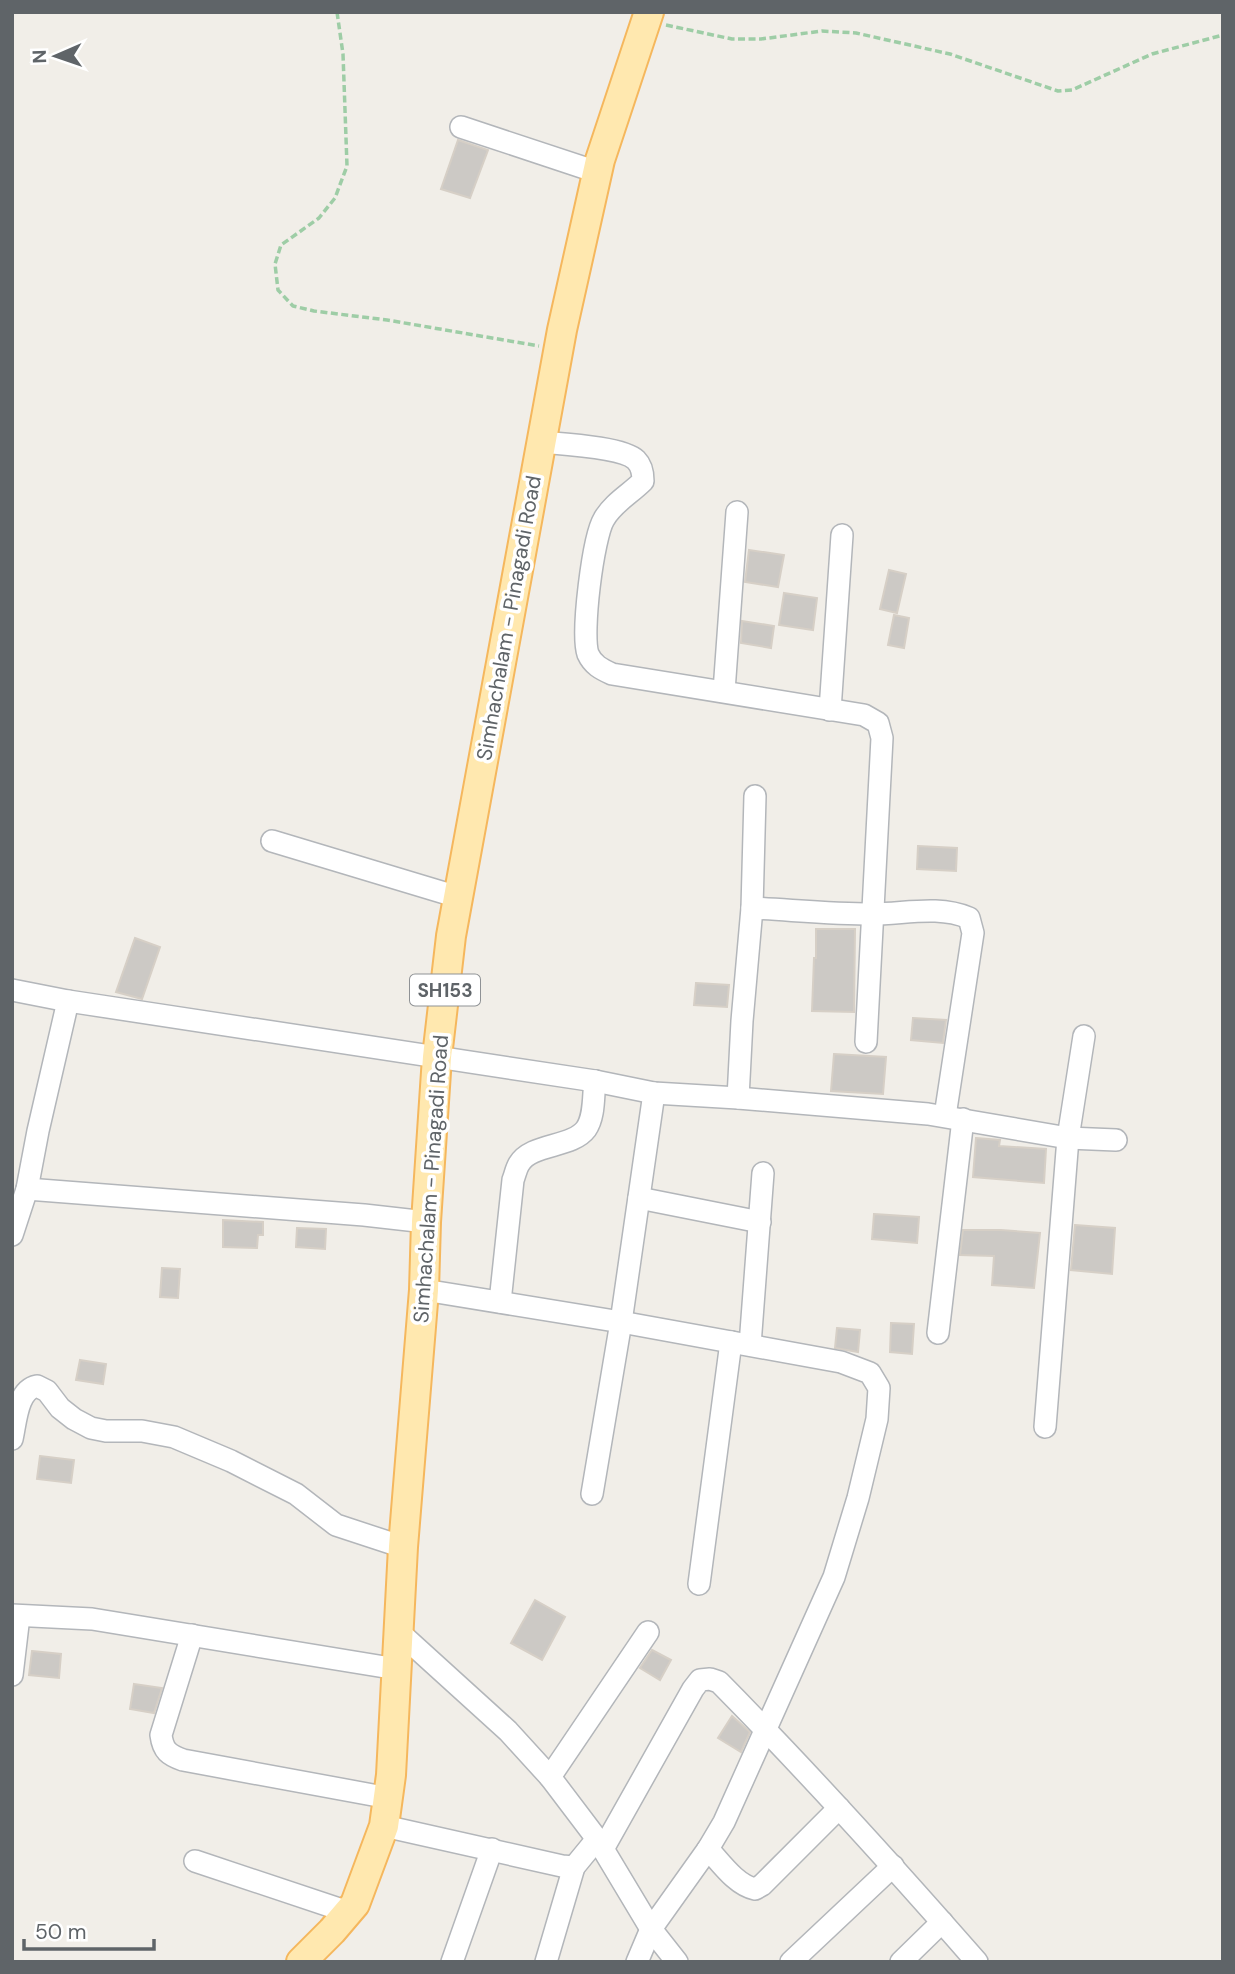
<svg xmlns="http://www.w3.org/2000/svg" width="1235" height="1974" viewBox="0 0 1235 1974" font-family="'DM Sans',sans-serif">
<style>
.building{fill:#ccc9c5;stroke:#d6cfc6;stroke-width:2}
.lines{fill:none;stroke-linecap:round;stroke-linejoin:round}
.minor-casing{stroke:#b3b6ba;stroke-width:24}
.major-casing{stroke:#f5b75d;stroke-width:32}
.path{stroke:#9ecda6;stroke-width:3.5;stroke-dasharray:7 3.5;stroke-linecap:butt}
.minor{stroke:#fff;stroke-width:21}
.major{stroke:#ffe8af;stroke-width:28}
.labels{text-anchor:middle;dominant-baseline:central;stroke-width:7;stroke-linejoin:round;paint-order:stroke}
.shield{fill:#fff;stroke:#8f9295;stroke-width:2}
.shield-label{font-size:19px;font-weight:bold;fill:#5f6468}
.street-label{font-size:21px;fill:#5f6468;stroke:#fff}
</style>
<rect width="100%" height="100%" fill="#f1eee8"/>
<g class="building">
<path d="M 458,140 L 488,150 L 470,198 L 441,189 Z"/>
<path d="M 749,550 L 784,555 L 778,587 L 745,582 Z"/>
<path d="M 889,570 L 906,574 L 897,613 L 880,609 Z"/>
<path d="M 784,593 L 817,598 L 813,630 L 779,625 Z"/>
<path d="M 894,615 L 909,618 L 904,648 L 888,645 Z"/>
<path d="M 742,621 L 774,626 L 771,648 L 741,643 Z"/>
<path d="M 918,846 L 957,848 L 956,871 L 917,869 Z"/>
<path d="M 816,929 L 855,929 L 854,1012 L 812,1011 L 814,958 L 816,958 Z"/>
<path d="M 135,938 L 160,947 L 142,999 L 116,992 Z"/>
<path d="M 696,983 L 729,985 L 727,1007 L 694,1005 Z"/>
<path d="M 913,1018 L 946,1020 L 943,1043 L 911,1040 Z"/>
<path d="M 834,1054 L 886,1057 L 883,1094 L 831,1091 Z"/>
<path d="M 976,1138 L 1000,1140 L 999,1146 L 1046,1149 L 1044,1183 L 973,1177 Z"/>
<path d="M 874,1214 L 919,1217 L 917,1243 L 872,1239 Z"/>
<path d="M 223,1220 L 263,1222 L 263,1235 L 258,1235 L 257,1248 L 223,1247 Z"/>
<path d="M 1075,1225 L 1115,1228 L 1112,1274 L 1071,1270 Z"/>
<path d="M 297,1228 L 326,1229 L 325,1249 L 296,1247 Z"/>
<path d="M 963,1230 L 1001,1230 L 1040,1233 L 1034,1288 L 992,1285 L 994,1256 L 960,1255 Z"/>
<path d="M 162,1268 L 180,1269 L 178,1298 L 160,1297 Z"/>
<path d="M 891,1323 L 914,1324 L 912,1354 L 890,1352 Z"/>
<path d="M 837,1328 L 860,1330 L 858,1352 L 835,1348 Z"/>
<path d="M 80,1360 L 106,1364 L 103,1384 L 76,1380 Z"/>
<path d="M 40,1456 L 74,1460 L 71,1483 L 37,1479 Z"/>
<path d="M 535,1600 L 565,1617 L 542,1660 L 511,1643 Z"/>
<path d="M 652,1650 L 671,1660 L 660,1680 L 640,1668 Z"/>
<path d="M 32,1651 L 61,1654 L 59,1678 L 29,1675 Z"/>
<path d="M 134,1684 L 162,1688 L 154,1713 L 130,1709 Z"/>
<path d="M 732,1716 L 750,1732 L 741,1752 L 718,1738 Z"/>
</g>
<g class="lines">
<defs>
<g id="minor">
<path d="M 461,127 L 597,172"/>
<path d="M 541,442 C 561,444 623,447 636,460 C 641,465 643,473 643,481 C 630,494 613,503 604,519 C 593,537 581,634 588,654 C 593,665 601,669 612,674 L 864,715 L 878,723 L 882,738 L 866,1042"/>
<path d="M 724,691 L 737,512"/>
<path d="M 830,710 L 842,535"/>
<path d="M 272,841 L 458,897"/>
<path d="M 752,908 C 792,910 832,914 872,914 C 905,914 938,905 969,918 L 973,933 L 945,1116"/>
<path d="M 12,990 L 68,1001 L 595,1081 L 654,1093 L 738,1098 L 928,1114 L 1068,1138 L 1116,1140"/>
<path d="M 738,1098 L 742,1021 L 752,908 L 755,796"/>
<path d="M 27,1189 L 364,1215 L 426,1222"/>
<path d="M 639,1198 L 760,1222"/>
<path d="M 12,1235 L 27,1189 L 38,1131 L 68,1001"/>
<path d="M 424,1290 L 621,1322 L 841,1362 L 870,1373 L 879,1388 L 877,1419 L 858,1498 L 834,1577 L 724,1822 L 708,1849 L 651,1929 L 637,1962"/>
<path d="M 500,1302 L 513,1180 C 515,1175 516,1169 519,1164 C 531,1143 572,1148 586,1129 C 595,1116 593,1095 595,1081"/>
<path d="M 938,1333 L 963,1119"/>
<path d="M 750,1345 L 763,1173"/>
<path d="M 1045,1427 L 1068,1138 L 1084,1036"/>
<path d="M 12,1439 C 16,1422 17,1390 37,1386 L 47,1391 L 60,1408 L 74,1419 L 91,1428 L 106,1431 L 142,1431 L 174,1437 L 231,1461 L 296,1494 L 336,1525 L 403,1547"/>
<path d="M 592,1494 L 621,1322 L 654,1093"/>
<path d="M 699,1584 L 731,1342"/>
<path d="M 12,1615 L 92,1619 L 397,1669"/>
<path d="M 400,1633 L 508,1731 L 550,1777 L 597,1839 L 651,1929 L 677,1962"/>
<path d="M 192,1635 L 161,1735 C 163,1751 169,1755 183,1760 L 389,1798"/>
<path d="M 12,1675 L 19,1616"/>
<path d="M 550,1777 L 648,1632"/>
<path d="M 384,1826 L 562,1866 L 574,1867"/>
<path d="M 603,1849 L 693,1689 L 700,1680 L 710,1679 L 719,1682 C 808,1772 893,1866 977,1962"/>
<path d="M 708,1849 C 721,1863 736,1885 755,1889 L 762,1885 L 839,1808"/>
<path d="M 195,1861 L 348,1912"/>
<path d="M 452,1962 L 492,1849"/>
<path d="M 546,1962 L 574,1867 L 597,1839"/>
<path d="M 791,1962 L 893,1866"/>
<path d="M 901,1962 L 942,1922"/>
</g>
<path id="major" d="M 301,1962 L 332,1931 L 355,1904 L 384,1826 L 391,1775 L 403,1547 L 424,1290 L 426,1222 L 437,1057 L 451,936 L 562,330 L 600,160 L 649,12"/>
</defs>
<use href="#minor" class="minor-casing"/>
<use href="#major" class="major-casing"/>
<g class="path">
<path d="M 337,12 L 343,54 L 347,166 L 335,198 L 319,218 L 281,245 L 275,264 L 278,290 L 293,306 L 314,311 L 387,320 L 539,346"/>
<path d="M 666,25 L 732,39 L 761,39 L 822,31 L 856,33 L 950,54 L 1058,91 L 1072,90 L 1152,54 L 1223,35"/>
</g>
<use href="#minor" class="minor"/>
<use href="#major" class="major"/>
</g>
<g class="labels">
<rect class="shield" x="410" y="974.5" width="70" height="31" rx="5"/>
<g class="shield-label">
<text x="445" y="990">SH153</text>
</g>
<g class="street-label">
<text transform="translate(509 618) rotate(-80)">Simhachalam - Pinagadi Road</text>
<text transform="translate(431 1179) rotate(-86)">Simhachalam - Pinagadi Road</text>
</g>
</g>
<rect width="1235" height="1974" fill="none" stroke="#5f6468" stroke-width="28"/>
<g transform="translate(56 56) rotate(268)" stroke="#ffffff" stroke-width="5" paint-order="stroke">
<path d="M0-5L12 26L0 18L-12 26Z" fill="#5f6468"/>
<text y="-10" font-size="19" font-weight="bold" text-anchor="middle" fill="#5f6468">N</text>
</g>
<path d="M24 1939v10h130v-10" fill="none" stroke="#5f6468" stroke-width="3.5"/>
<text x="35" y="1939" font-size="21" fill="#5f6468" stroke="#ffffff" stroke-width="5" paint-order="stroke">50 m</text>
</svg>
